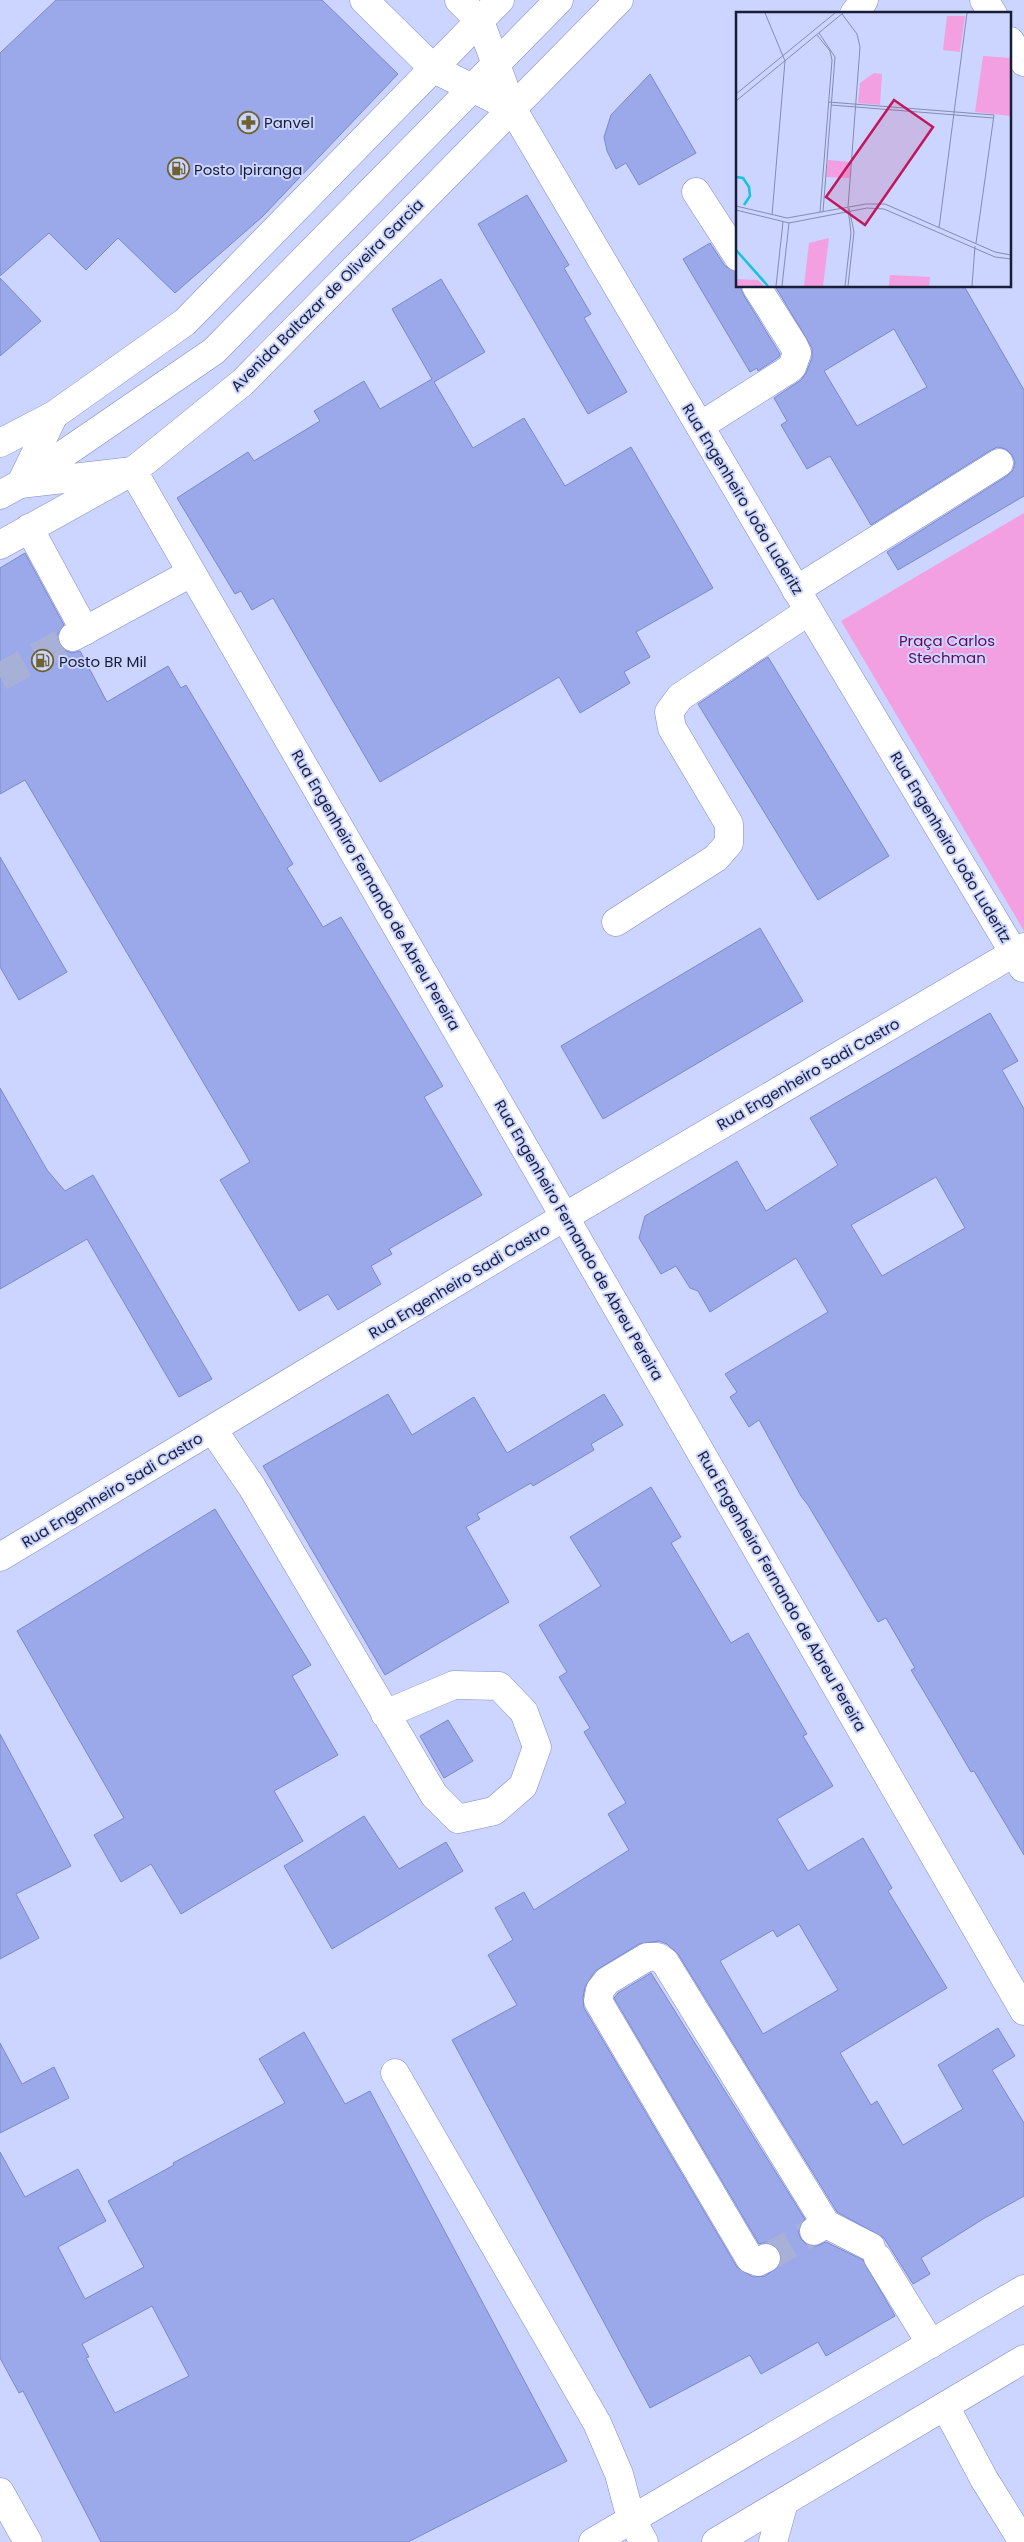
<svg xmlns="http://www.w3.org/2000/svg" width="1024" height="2542" viewBox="0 0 1024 2542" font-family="Poppins,sans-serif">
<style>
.green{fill:#f2a0e1}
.building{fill:#9ba9eb;stroke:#7c89c9;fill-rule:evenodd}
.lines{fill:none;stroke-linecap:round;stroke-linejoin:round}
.minor-tunnel{stroke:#a7b0d7;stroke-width:28;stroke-dasharray:28 14;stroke-linecap:butt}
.minor-casing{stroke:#7f8ccd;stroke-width:29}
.major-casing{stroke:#7f8ccd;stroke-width:29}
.minor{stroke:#fff;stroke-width:28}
.major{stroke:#fff;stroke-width:28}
.labels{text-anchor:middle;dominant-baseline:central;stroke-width:4;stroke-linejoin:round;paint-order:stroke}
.poi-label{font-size:15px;fill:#191e37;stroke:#cbd5ff;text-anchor:start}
.street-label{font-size:15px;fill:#191e37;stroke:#cbd5ff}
.park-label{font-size:15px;fill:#67055b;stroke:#cbd5ff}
.inset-river{fill:none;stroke:#1ac2e1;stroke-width:2.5}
.inset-road{fill:none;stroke:#848caf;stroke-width:1}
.view{fill:#c2185b;fill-opacity:0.15;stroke:#c2185b;stroke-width:2.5}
.inset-edge{fill:none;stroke:#191e37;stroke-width:2.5}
</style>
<rect width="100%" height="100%" fill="#cbd5ff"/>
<path class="green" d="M 1024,513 L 1024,931 L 841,621 Z"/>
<g class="building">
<path d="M 56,0 L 322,0 L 398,74 L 262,217 L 175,293 L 118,238 L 86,270 L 49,233 L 0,276 L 0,53 Z"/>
<path d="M 650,74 L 696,153 L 639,185 L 626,163 L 616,169 L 607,151 L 604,137 L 611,115 Z"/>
<path d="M 527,195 L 569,265 L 564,268 L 591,314 L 584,318 L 627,392 L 588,414 L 478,224 Z"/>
<path d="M 710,243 L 725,266 L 738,272 L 738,286 L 740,286 L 743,294 L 780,354 L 779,357 L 758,371 L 757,368 L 750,372 L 683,259 Z"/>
<path d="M 0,278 L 41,321 L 0,356 Z"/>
<path d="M 441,279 L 485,352 L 434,382 L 473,448 L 524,418 L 565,486 L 631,447 L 713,588 L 636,632 L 650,657 L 624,672 L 630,683 L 580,713 L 559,677 L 380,782 L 273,598 L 252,610 L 241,591 L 235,594 L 177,498 L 248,452 L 254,461 L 320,421 L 314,411 L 364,381 L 380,409 L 432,379 L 392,309 Z"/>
<path d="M 775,286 L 964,286 L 1024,390 L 1024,496 L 898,570 L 887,552 L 1007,476 L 1013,470 L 1015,462 L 1012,455 L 1006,449 L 998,447 L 991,450 L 871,525 L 830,456 L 807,469 L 781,425 L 787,421 L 774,398 L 801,380 L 806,373 L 812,358 L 812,348 ZM 894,329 L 927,387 L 857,426 L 824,371 Z"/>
<path d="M 25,553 L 64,625 L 57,636 L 60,645 L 64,650 L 72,653 L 80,651 L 107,702 L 168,666 L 181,688 L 186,685 L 293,864 L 287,868 L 323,927 L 341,917 L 443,1086 L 424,1097 L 482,1195 L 389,1249 L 392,1254 L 371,1266 L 381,1284 L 338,1310 L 328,1294 L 299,1311 L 220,1180 L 250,1162 L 245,1153 L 25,780 L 0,794 L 0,568 Z"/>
<path d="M 768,657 L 889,856 L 818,900 L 698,704 Z"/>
<path d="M 0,857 L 67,972 L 19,1000 L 0,967 Z"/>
<path d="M 760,928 L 803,1001 L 603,1119 L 561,1046 Z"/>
<path d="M 990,1013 L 1018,1061 L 1002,1070 L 1024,1109 L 1024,1855 L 974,1771 L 971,1772 L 942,1722 L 911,1670 L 915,1668 L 886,1618 L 878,1622 L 808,1505 L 801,1496 L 759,1420 L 749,1427 L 730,1397 L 737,1392 L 725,1374 L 828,1312 L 796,1258 L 710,1312 L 698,1291 L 690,1288 L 676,1266 L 661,1274 L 639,1238 L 645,1216 L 737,1161 L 766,1211 L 838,1165 L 810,1118 ZM 936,1177 L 965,1228 L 882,1276 L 851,1225 Z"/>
<path d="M 0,1088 L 47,1170 L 65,1191 L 93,1175 L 212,1379 L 179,1397 L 87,1239 L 0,1289 Z"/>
<path d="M 388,1394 L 412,1435 L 474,1397 L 507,1453 L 604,1394 L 623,1425 L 591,1444 L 594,1450 L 533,1486 L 531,1483 L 477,1514 L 480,1519 L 466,1527 L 509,1602 L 385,1675 L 263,1466 Z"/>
<path d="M 651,1487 L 681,1537 L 671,1543 L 731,1643 L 748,1633 L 807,1734 L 803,1736 L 833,1786 L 777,1819 L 808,1871 L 863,1838 L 892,1888 L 888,1891 L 947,1988 L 840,2053 L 871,2105 L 877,2101 L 903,2145 L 963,2109 L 938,2065 L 998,2028 L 1015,2056 L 992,2070 L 1024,2123 L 1024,2196 L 983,2219 L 921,2258 L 930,2274 L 913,2284 L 884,2238 L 837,2212 L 678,1954 L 667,1944 L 659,1941 L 639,1944 L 595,1971 L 585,1987 L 583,1998 L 584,2008 L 737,2267 L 753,2277 L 765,2276 L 779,2266 L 782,2258 L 780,2251 L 774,2245 L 766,2242 L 759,2244 L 614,1998 L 618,1993 L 651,1973 L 805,2219 L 798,2231 L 801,2239 L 806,2244 L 814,2247 L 826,2242 L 863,2260 L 895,2316 L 826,2356 L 818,2342 L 761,2374 L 750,2355 L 650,2408 L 452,2040 L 517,2005 L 488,1955 L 513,1940 L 495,1908 L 524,1892 L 534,1910 L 629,1850 L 608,1814 L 626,1803 L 584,1732 L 590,1728 L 559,1677 L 567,1672 L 539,1625 L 601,1586 L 570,1537 ZM 799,1924 L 838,1990 L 763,2034 L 720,1961 L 773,1930 L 777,1937 Z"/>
<path d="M 215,1509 L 311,1665 L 292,1676 L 338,1755 L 274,1791 L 303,1841 L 181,1914 L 151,1864 L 121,1882 L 94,1835 L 124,1818 L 17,1631 Z"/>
<path d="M 448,1720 L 473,1761 L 444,1778 L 420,1736 Z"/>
<path d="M 0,1734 L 71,1866 L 16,1894 L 39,1938 L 0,1959 Z"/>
<path d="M 364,1816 L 399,1869 L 446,1842 L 463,1871 L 332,1949 L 284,1866 Z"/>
<path d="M 304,2032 L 345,2104 L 370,2091 L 567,2461 L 408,2542 L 101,2542 L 23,2391 L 19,2393 L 0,2358 L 0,2152 L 25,2197 L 78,2169 L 106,2221 L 58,2247 L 85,2299 L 144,2267 L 108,2201 L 174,2165 L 173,2163 L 285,2103 L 259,2059 ZM 152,2306 L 189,2376 L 115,2413 L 86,2358 L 89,2357 L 82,2344 Z"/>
<path d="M 0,2043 L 22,2084 L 54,2067 L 69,2098 L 0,2133 Z"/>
</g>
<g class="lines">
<g class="minor-tunnel">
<path d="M 0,677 L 73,637"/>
<path d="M 766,2258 L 814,2231"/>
</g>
<defs>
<g id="minor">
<path d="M 984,0 L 993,14"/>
<path d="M 854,14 L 864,0"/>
<path d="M 1010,41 L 1024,62"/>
<path d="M 512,108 L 809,611 L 1023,968"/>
<path d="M 696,192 L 738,257"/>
<path d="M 700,426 L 785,372 L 792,367 L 797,353 L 794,346 L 756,286"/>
<path d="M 21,483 L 54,415"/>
<path d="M 20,484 L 133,471 L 1024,2011"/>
<path d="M 0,495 L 20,484 L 214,351 L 559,0"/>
<path d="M 29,528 L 85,631"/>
<path d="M 796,590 L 999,463"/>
<path d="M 73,637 L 191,573"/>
<path d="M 616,922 L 716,858 L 729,843 L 729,824 L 672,728 L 669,712 L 680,697 L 809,611"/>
<path d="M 213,1430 L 252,1487 L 434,1795 L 458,1819 L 494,1811 L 523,1786 L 537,1747 L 524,1712 L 499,1686 L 454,1685 L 385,1714"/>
<path d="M 0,1557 L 566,1216 L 1024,947"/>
<path d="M 395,2073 L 597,2423 L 619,2474 L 631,2519 L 644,2542"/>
<path d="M 826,2224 L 871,2247"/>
<path d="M 766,2258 L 758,2262 L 750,2259 L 598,2001 L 600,1990 L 607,1981 L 647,1957 L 658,1957 L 665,1962 L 826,2224 L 814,2231"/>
<path d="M 878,2258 L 931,2344"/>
<path d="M 945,2406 L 984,2479 L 1023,2542"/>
<path d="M 0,2492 L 28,2542"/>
<path d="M 593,2542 L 1024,2289"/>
<path d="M 716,2542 L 1024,2359"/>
<path d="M 773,2542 L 784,2502"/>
</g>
<g id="major">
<path d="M 364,0 L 434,69 L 512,108"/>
<path d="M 459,0 L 480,21 L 512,108"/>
<path d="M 0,443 L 54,415 L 185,322 L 500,0"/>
<path d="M 0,545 L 133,471 L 243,382 L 619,0"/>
</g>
</defs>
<use href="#minor" class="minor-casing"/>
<use href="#major" class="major-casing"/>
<use href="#minor" class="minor"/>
<use href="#major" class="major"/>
</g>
<defs>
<symbol id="pharmacy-ring" viewBox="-11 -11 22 22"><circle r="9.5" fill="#cbd5ff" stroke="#6f622f" stroke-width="1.5"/><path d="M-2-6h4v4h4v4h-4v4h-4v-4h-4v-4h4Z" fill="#6f622f"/></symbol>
<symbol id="fuel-ring" viewBox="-11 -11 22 22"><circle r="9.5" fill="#cbd5ff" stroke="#6f622f" stroke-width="1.5"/><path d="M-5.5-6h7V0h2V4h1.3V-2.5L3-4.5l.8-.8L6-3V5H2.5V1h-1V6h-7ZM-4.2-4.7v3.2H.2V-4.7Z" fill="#6f622f"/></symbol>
</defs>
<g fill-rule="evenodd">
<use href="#pharmacy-ring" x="236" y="110" width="25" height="25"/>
<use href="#fuel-ring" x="166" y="156" width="25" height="25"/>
<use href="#fuel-ring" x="30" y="648" width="25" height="25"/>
</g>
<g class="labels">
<g class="poi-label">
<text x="264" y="122">Panvel</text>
<text x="194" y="169">Posto Ipiranga</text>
<text x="59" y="661">Posto BR Mil</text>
</g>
<g class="street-label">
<text transform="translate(327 295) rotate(-45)">Avenida Baltazar de Oliveira Garcia</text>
<text transform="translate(743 499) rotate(59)">Rua Engenheiro João Luderitz</text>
<text transform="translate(951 847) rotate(59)">Rua Engenheiro João Luderitz</text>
<text transform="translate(376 890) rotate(60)">Rua Engenheiro Fernando de Abreu Pereira</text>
<text transform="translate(808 1074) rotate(-30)">Rua Engenheiro Sadi Castro</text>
<text transform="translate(579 1240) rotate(60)">Rua Engenheiro Fernando de Abreu Pereira</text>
<text transform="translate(459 1281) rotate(-31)">Rua Engenheiro Sadi Castro</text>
<text transform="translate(112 1490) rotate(-31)">Rua Engenheiro Sadi Castro</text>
<text transform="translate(782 1591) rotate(60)">Rua Engenheiro Fernando de Abreu Pereira</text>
</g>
<g class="park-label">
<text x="947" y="640">Praça Carlos<tspan x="947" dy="17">Stechman</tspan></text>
</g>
</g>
<g transform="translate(736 12)">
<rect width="275" height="275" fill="#cbd5ff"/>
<path d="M 211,4 L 229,4 L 224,40 L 207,38 ZM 247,44 L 275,46 L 275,104 L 239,100 ZM 138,61 L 146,62 L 144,93 L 122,91 L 124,71 ZM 92,148 L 115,150 L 114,166 L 90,165 ZM 93,226 L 87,274 L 68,274 L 73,231 ZM 154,263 L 194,265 L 193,274 L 153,274 ZM 0,267 L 22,268 L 28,274 L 0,274 Z" fill="#f2a0e1"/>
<path class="inset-river" d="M 0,165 L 7,166 L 13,175 L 14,184 L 8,193M 0,238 L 32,274"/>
<path class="inset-road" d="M 29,1 L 49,49 L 36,203M 106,2 L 121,22 L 124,35 L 112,195M 83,21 L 99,45 L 87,200M 81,23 L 94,39 L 96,48 L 84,200M 0,82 L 99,1M 0,89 L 107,1M 92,90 L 258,103 L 240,231M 95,93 L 257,106M 0,194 L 51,206 L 130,192 L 149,192 L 259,240 L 275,243M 0,198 L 53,211 L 131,196 L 148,197 L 259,245 L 275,247M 203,216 L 231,1M 40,274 L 47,210M 46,274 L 53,211M 109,274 L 115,221 L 112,196M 112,274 L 118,220 L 113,196M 236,274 L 239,234"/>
<path class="view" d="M 158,88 L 197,115 L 129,213 L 90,185 Z"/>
<rect width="275" height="275" class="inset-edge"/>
</g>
</svg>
